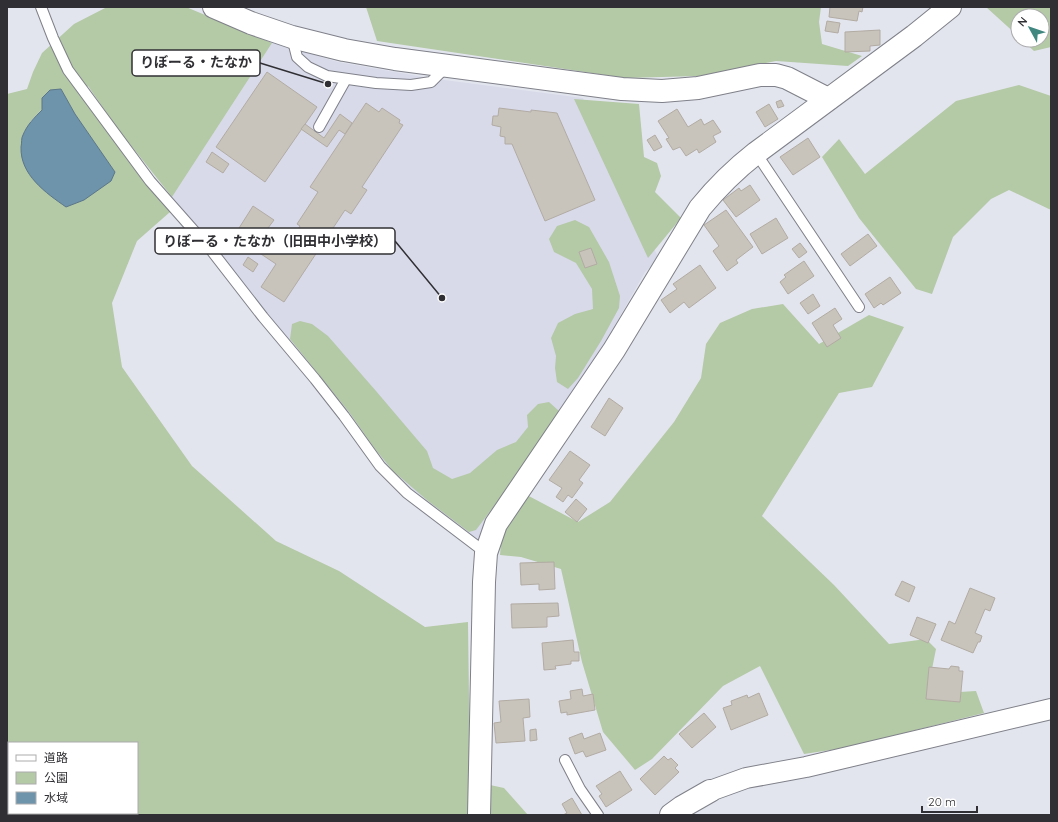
<svg xmlns="http://www.w3.org/2000/svg" width="1058" height="822" viewBox="0 0 1058 822" font-family="Quicksand,'Noto Sans JP',sans-serif">
<style>
.built{fill:#d8daea}
.green{fill:#b4c9a6;fill-rule:evenodd}
.water{fill:#6e94ac;stroke:#5b7688}
.building{fill:#c9c4bb;stroke:#b1aba3}
.lines{fill:none;stroke-linecap:round;stroke-linejoin:round}
.service-casing{stroke:#7f8089;stroke-width:12}
.minor-casing{stroke:#7f8089;stroke-width:22}
.tertiary-casing{stroke:#7f8089;stroke-width:24}
.service{stroke:#fff;stroke-width:10}
.minor{stroke:#fff;stroke-width:20}
.tertiary{stroke:#fff;stroke-width:22}
.leader{fill:none;stroke:#303034;stroke-width:1.5}
.callout-dot{fill:#303034;stroke:#fff;stroke-width:1.5}
.callout{fill:#fff;stroke:#303034;stroke-width:1.5}
.callout-label{font-size:14px;text-anchor:middle;font-weight:bold;fill:#303034}
</style>
<rect width="100%" height="100%" fill="#e3e5ee"/>
<path class="built" d="M 272,43 L 338,62 L 429,78 L 583,98 L 659,259 L 645,272 L 602,348 L 487,518 L 480,540 L 474,541 L 392,474 L 206,238 L 172,197 Z"/>
<g class="green">
<path d="M 107,7 L 186,7 L 272,43 L 172,197 L 117,128 L 88,86 L 81,93 L 143,178 L 170,212 L 137,241 L 112,303 L 122,367 L 192,466 L 276,541 L 339,571 L 425,627 L 468,622 L 470,774 L 469,815 L 7,815 L 7,94 L 27,89 L 33,72 L 42,53 L 74,24 ZM 61,89 L 75,114 L 115,172 L 30,122 ZM 9,743 L 137,743 L 137,813 L 9,813 Z"/>
<path d="M 366,7 L 821,7 L 819,22 L 822,44 L 862,56 L 848,66 L 776,61 L 699,76 L 625,78 L 377,41 Z"/>
<path d="M 986,7 L 1051,7 L 1051,47 L 1034,51 L 1022,40 L 1042,40 L 1042,16 L 1018,16 L 1018,36 Z"/>
<path d="M 1019,85 L 1051,96 L 1051,210 L 1009,190 L 991,199 L 953,237 L 932,294 L 916,289 L 859,218 L 822,157 L 839,139 L 865,174 L 956,101 Z"/>
<path d="M 574,99 L 639,104 L 644,157 L 657,163 L 661,176 L 655,192 L 681,218 L 648,258 Z"/>
<path d="M 575,220 L 589,227 L 609,262 L 620,296 L 619,308 L 601,341 L 578,378 L 568,389 L 557,382 L 555,368 L 556,356 L 551,338 L 558,323 L 575,314 L 593,309 L 592,289 L 576,263 L 554,252 L 549,239 L 557,226 Z"/>
<path d="M 783,304 L 819,344 L 869,315 L 904,327 L 872,387 L 839,393 L 762,516 L 834,585 L 889,644 L 926,639 L 936,649 L 927,694 L 976,691 L 984,713 L 844,748 L 804,754 L 760,666 L 723,686 L 652,759 L 635,770 L 603,732 L 582,662 L 561,569 L 521,557 L 500,555 L 502,531 L 525,494 L 578,522 L 610,502 L 674,422 L 701,378 L 706,344 L 720,323 L 752,309 Z"/>
<path d="M 300,321 L 312,324 L 328,336 L 376,391 L 427,451 L 433,468 L 452,479 L 470,473 L 497,450 L 516,442 L 528,427 L 527,415 L 538,404 L 549,402 L 559,411 L 525,465 L 476,530 L 469,532 L 428,501 L 393,471 L 375,449 L 349,412 L 290,339 L 292,324 Z"/>
<path d="M 490,785 L 504,788 L 528,815 L 491,815 Z"/>
</g>
<path class="water" d="M 61,89 L 75,114 L 115,172 L 111,181 L 84,200 L 66,207 C 46,193 20,175 21,147 C 22,143 21,138 23,135 C 27,125 34,118 42,110 L 42,98 L 50,90 Z"/>
<g class="building">
<path d="M 830,7 L 863,7 L 862,12 L 859,11 L 857,21 L 829,17 Z"/>
<path d="M 827,21 L 840,23 L 838,33 L 825,31 Z"/>
<path d="M 880,30 L 880,45 L 870,46 L 870,51 L 845,52 L 845,32 Z"/>
<path d="M 267,72 L 317,107 L 265,182 L 216,147 Z"/>
<path d="M 781,100 L 784,106 L 778,108 L 776,102 Z"/>
<path d="M 366,103 L 379,112 L 382,108 L 400,120 L 399,123 L 403,125 L 362,187 L 367,190 L 351,214 L 345,210 L 284,302 L 261,287 L 276,264 L 234,236 L 253,206 L 274,220 L 268,228 L 290,242 L 300,226 L 297,224 L 318,192 L 310,187 Z"/>
<path d="M 769,104 L 778,119 L 765,127 L 756,112 Z"/>
<path d="M 499,108 L 531,112 L 531,110 L 557,113 L 595,200 L 545,221 L 512,144 L 505,144 L 505,137 L 500,136 L 501,127 L 492,125 L 493,116 L 498,116 Z"/>
<path d="M 677,109 L 688,127 L 701,119 L 704,125 L 713,120 L 721,132 L 713,136 L 716,142 L 699,153 L 697,149 L 686,156 L 680,147 L 673,150 L 666,139 L 669,138 L 658,121 Z"/>
<path d="M 340,114 L 352,123 L 345,134 L 339,130 L 327,147 L 301,129 L 305,124 L 324,138 Z"/>
<path d="M 655,135 L 662,147 L 654,151 L 647,140 Z"/>
<path d="M 808,138 L 820,157 L 793,175 L 780,157 Z"/>
<path d="M 212,152 L 229,164 L 223,173 L 206,162 Z"/>
<path d="M 750,185 L 760,200 L 736,217 L 723,200 L 739,188 L 741,191 Z"/>
<path d="M 726,210 L 753,247 L 736,260 L 738,263 L 727,271 L 713,251 L 719,246 L 704,225 Z"/>
<path d="M 776,218 L 788,238 L 762,254 L 750,234 Z"/>
<path d="M 868,234 L 877,246 L 850,266 L 841,254 Z"/>
<path d="M 800,243 L 807,252 L 799,258 L 792,249 Z"/>
<path d="M 591,248 L 597,264 L 585,268 L 579,252 Z"/>
<path d="M 248,257 L 258,264 L 253,272 L 243,265 Z"/>
<path d="M 804,261 L 814,276 L 788,294 L 780,282 L 786,277 L 784,275 Z"/>
<path d="M 700,265 L 716,288 L 689,308 L 684,302 L 670,313 L 661,300 L 677,289 L 673,284 Z"/>
<path d="M 890,277 L 901,293 L 883,305 L 881,303 L 874,308 L 865,294 Z"/>
<path d="M 813,294 L 820,306 L 808,314 L 800,303 Z"/>
<path d="M 835,308 L 842,319 L 833,325 L 841,338 L 827,347 L 812,323 Z"/>
<path d="M 609,398 L 623,408 L 605,436 L 591,427 Z"/>
<path d="M 570,451 L 590,465 L 579,480 L 583,483 L 572,498 L 568,495 L 563,502 L 556,497 L 562,488 L 549,480 Z"/>
<path d="M 576,499 L 587,509 L 577,522 L 565,512 Z"/>
<path d="M 554,562 L 555,589 L 539,590 L 539,584 L 521,585 L 520,563 Z"/>
<path d="M 902,581 L 915,587 L 909,602 L 895,595 Z"/>
<path d="M 970,588 L 995,598 L 990,611 L 985,609 L 975,633 L 982,636 L 980,642 L 978,642 L 973,653 L 941,640 L 949,621 L 955,624 Z"/>
<path d="M 558,603 L 559,616 L 547,617 L 547,627 L 512,628 L 511,604 Z"/>
<path d="M 917,617 L 936,624 L 928,643 L 910,635 Z"/>
<path d="M 573,640 L 574,652 L 579,652 L 579,661 L 571,661 L 571,664 L 555,666 L 556,669 L 544,670 L 542,643 Z"/>
<path d="M 951,666 L 959,667 L 959,671 L 963,671 L 960,702 L 926,699 L 929,667 L 949,669 Z"/>
<path d="M 582,689 L 583,696 L 593,694 L 595,710 L 567,715 L 567,712 L 561,713 L 559,701 L 571,699 L 570,691 Z"/>
<path d="M 759,693 L 768,715 L 731,730 L 723,708 L 732,705 L 731,701 L 747,695 L 748,698 Z"/>
<path d="M 529,699 L 530,717 L 523,718 L 525,741 L 496,743 L 494,723 L 501,722 L 499,701 Z"/>
<path d="M 704,713 L 716,727 L 692,748 L 679,734 Z"/>
<path d="M 536,729 L 537,740 L 530,741 L 530,730 Z"/>
<path d="M 582,733 L 584,739 L 600,733 L 606,750 L 586,757 L 583,751 L 575,754 L 569,738 Z"/>
<path d="M 664,756 L 668,760 L 671,758 L 678,765 L 675,768 L 679,772 L 655,795 L 640,779 Z"/>
<path d="M 620,771 L 632,790 L 606,807 L 599,796 L 602,794 L 596,786 Z"/>
<path d="M 572,798 L 582,815 L 563,815 L 567,813 L 562,804 Z"/>
</g>
<g class="lines">
<defs>
<g id="service">
<path d="M 41,7 L 53,38 L 68,70 L 150,181 L 211,250 L 263,317 L 315,379 L 344,416 L 380,466 L 407,493 L 486,553"/>
<path d="M 292,37 L 297,57 L 308,67 L 327,76 L 376,83 L 411,85 L 431,82 L 446,67"/>
<path d="M 319,127 L 346,79"/>
<path d="M 756,153 L 859,307"/>
<path d="M 565,760 L 580,789 L 598,815"/>
</g>
<path id="minor" d="M 710,791 L 746,778 L 806,767 L 1051,709"/>
<g id="tertiary">
<path d="M 214,7 L 251,23 L 292,37 L 344,50 L 395,59 L 622,89 L 662,91 L 698,88 L 760,75 L 776,75 L 787,78 L 828,99"/>
<path d="M 479,815 L 484,582 L 486,553 L 496,524 L 614,350 L 700,208 C 718,186 733,171 756,153 L 914,36 L 950,7"/>
<path d="M 671,815 L 682,807 L 710,791"/>
</g>
</defs>
<use href="#service" class="service-casing"/>
<use href="#minor" class="minor-casing"/>
<use href="#tertiary" class="tertiary-casing"/>
<use href="#service" class="service"/>
<use href="#minor" class="minor"/>
<use href="#tertiary" class="tertiary"/>
</g>
<path class="leader" d="M328 84L260 63M442 298L395 241"/>
<g class="callout-dot">
<circle cx="328" cy="84" r="4"/>
<circle cx="442" cy="298" r="4"/>
</g>
<g class="callout">
<rect x="132" y="50" width="128" height="26" rx="4"/>
<rect x="155" y="228" width="240" height="26" rx="4"/>
</g>
<g class="callout-label">
<text x="196" y="67">りぼーる・たなか</text>
<text x="275" y="246">りぼーる・たなか（旧田中小学校）</text>
</g>
<rect width="1058" height="822" fill="none" stroke="#303034" stroke-width="16"/>
<rect x="8" y="742" width="130" height="72" fill="#ffffff" stroke="#acacae"/>
<rect x="16" y="755" width="20" height="6" fill="#ffffff" stroke="#acacae"/>
<text x="44" y="762" font-size="12" fill="#303034">道路</text>
<rect x="16" y="772" width="20" height="12" fill="#b4c9a6" stroke="#acacae"/>
<text x="44" y="782" font-size="12" fill="#303034">公園</text>
<rect x="16" y="792" width="20" height="12" fill="#6e94ac" stroke="#acacae"/>
<text x="44" y="802" font-size="12" fill="#303034">水域</text>
<g transform="translate(1030 28) rotate(310)"><circle r="19" fill="#ffffff" stroke="#acacae"/>
<path d="M0-3L7 15L0 10L-7 15Z" fill="#408780"/>
<text y="-6" font-size="11" font-weight="bold" text-anchor="middle" fill="#303034">N</text>
</g>
<path d="M922 806v6h55v-6" fill="none" stroke="#303034" stroke-width="2"/>
<text x="928" y="806" font-size="12" fill="#303034" stroke="#ffffff" stroke-width="3" paint-order="stroke">20 m</text>
</svg>
